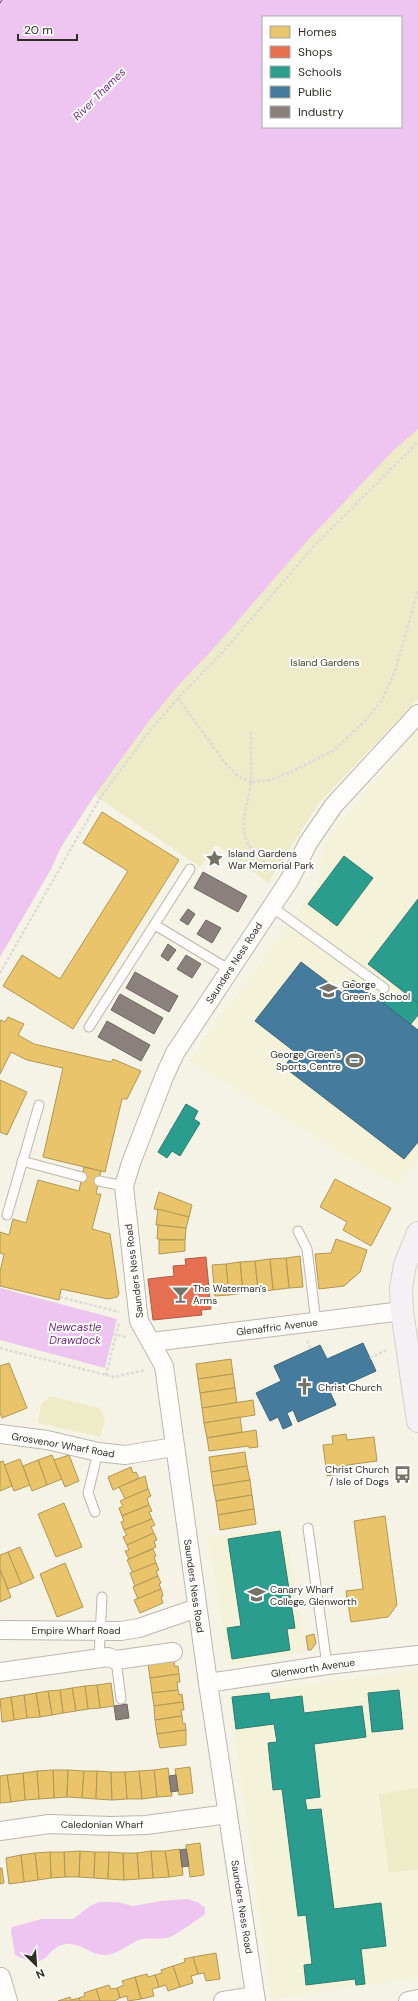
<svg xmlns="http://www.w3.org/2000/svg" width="418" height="2001" viewBox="0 0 418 2001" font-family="'DM Sans',sans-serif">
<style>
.built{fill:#f4f2d9}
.green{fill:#eeebc8}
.water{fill:#edc5f0;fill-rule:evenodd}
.homes{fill:#e9c46a;stroke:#b19755}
.shops{fill:#e76f51;stroke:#b05c44}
.schools{fill:#2a9d8f;stroke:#2c7c6f}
.public{fill:#457b9d;stroke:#3e6479}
.industry{fill:#8a817c;stroke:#6f6862}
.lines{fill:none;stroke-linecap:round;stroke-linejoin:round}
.ferry{stroke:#6f2d7c;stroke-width:1;stroke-dasharray:5 4;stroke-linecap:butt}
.lane-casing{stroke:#bab8ad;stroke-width:11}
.street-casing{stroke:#bab8ad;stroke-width:20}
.primary-casing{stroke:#d1d1ca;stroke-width:24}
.path{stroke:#dcdbd7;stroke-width:2.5;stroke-dasharray:3 2;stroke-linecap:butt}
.lane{stroke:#fefdfb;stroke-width:9}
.street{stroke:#fefdfb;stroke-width:18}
.primary{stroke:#f5f0f3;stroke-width:22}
.labels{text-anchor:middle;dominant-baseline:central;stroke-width:4;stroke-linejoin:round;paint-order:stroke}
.park-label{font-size:10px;fill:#433f19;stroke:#fff}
.poi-label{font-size:10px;fill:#2f2e24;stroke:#fff;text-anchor:start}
.street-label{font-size:10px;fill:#2f2e24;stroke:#fff}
.water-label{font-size:11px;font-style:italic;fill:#6f2d7c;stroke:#fff}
</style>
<rect width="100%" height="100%" fill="#f5f3e5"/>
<g class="built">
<path d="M 418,728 L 418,1159 L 398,1186 L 189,1061 L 317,885 L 325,842 Z"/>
<path d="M 286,1526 L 306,1652 L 228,1665 L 208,1538 Z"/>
<path d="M 418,1670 L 418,1977 L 271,1999 L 229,1695 Z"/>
</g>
<g class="green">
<path d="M 418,316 L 418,699 L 318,804 L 268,883 L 217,845 L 200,867 L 94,795 L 61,847 L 51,869 L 0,957 L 0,831 Z"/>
<path d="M 50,1396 L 100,1408 L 105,1420 L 100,1437 L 38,1423 L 41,1405 Z"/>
<path d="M 418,1788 L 418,1869 L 389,1873 L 379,1794 Z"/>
</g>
<g class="water">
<path d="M 0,0 L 418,0 L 418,429 L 394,450 L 307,541 L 215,647 L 176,688 L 146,725 L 95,795 L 61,847 L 51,869 L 0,957 ZM 263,17 L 401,17 L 401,127 L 263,127 Z"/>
<path d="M 0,1288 L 117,1319 L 105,1368 L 0,1340 Z"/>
<path d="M 187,1899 C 195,1901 199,1902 205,1908 L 205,1914 C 200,1918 172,1938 167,1938 C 157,1940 149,1937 139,1940 C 128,1944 119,1954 106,1955 C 91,1956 81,1942 66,1944 C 43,1948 51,1973 15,1955 L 11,1930 L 12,1927 L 42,1919 L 73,1919 L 90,1906 L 99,1902 L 117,1902 L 133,1906 L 161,1901 Z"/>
</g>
<g class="homes">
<path d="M 102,812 L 179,860 L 73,1029 L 3,986 L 22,955 L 60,979 L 128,871 L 83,843 Z"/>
<path d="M 8,1017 L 24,1024 L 18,1035 L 34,1044 L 111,1062 L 113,1059 L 141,1071 L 127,1099 L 122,1099 L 105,1172 L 43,1157 L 63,1068 L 27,1060 L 11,1052 L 0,1074 L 0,1020 L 5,1022 Z"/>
<path d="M 0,1080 L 27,1092 L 7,1135 L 0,1132 Z"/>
<path d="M 84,1167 L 101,1171 L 96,1194 L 101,1194 L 92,1229 L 110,1234 L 119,1294 L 117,1297 L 108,1299 L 61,1289 L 59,1300 L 0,1286 L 0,1272 L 4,1254 L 0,1253 L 0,1232 L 9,1235 L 13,1219 L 26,1223 L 38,1180 L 79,1191 Z"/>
<path d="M 335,1179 L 391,1208 L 371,1246 L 343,1230 L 347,1222 L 320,1207 Z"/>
<path d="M 159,1192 L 192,1205 L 189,1217 L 154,1209 Z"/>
<path d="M 158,1209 L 189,1217 L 186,1228 L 156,1225 Z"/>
<path d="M 158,1225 L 186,1228 L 185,1240 L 157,1239 Z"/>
<path d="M 336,1239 L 367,1250 L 360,1272 L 344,1286 L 319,1289 L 315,1254 L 331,1253 Z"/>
<path d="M 159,1240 L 185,1240 L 185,1251 L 159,1254 Z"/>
<path d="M 300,1256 L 303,1287 L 289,1288 L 286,1258 Z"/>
<path d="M 286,1258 L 289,1288 L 273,1290 L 270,1259 Z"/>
<path d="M 270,1259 L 273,1290 L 258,1292 L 255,1261 Z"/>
<path d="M 255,1261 L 258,1292 L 243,1293 L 240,1262 Z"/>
<path d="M 240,1262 L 243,1293 L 229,1295 L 226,1264 Z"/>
<path d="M 226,1264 L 229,1295 L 215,1296 L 212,1265 Z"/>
<path d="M 231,1359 L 233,1374 L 198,1379 L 196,1364 Z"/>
<path d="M 9,1363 L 27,1408 L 2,1418 L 0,1413 L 0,1366 Z"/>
<path d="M 233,1374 L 235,1388 L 200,1393 L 198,1379 Z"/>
<path d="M 235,1388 L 237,1403 L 202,1408 L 200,1393 Z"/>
<path d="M 253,1400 L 255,1415 L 204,1423 L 202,1408 Z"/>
<path d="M 240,1417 L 242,1432 L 207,1438 L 204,1423 Z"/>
<path d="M 256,1430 L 258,1447 L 249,1448 L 249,1446 L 209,1451 L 207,1438 Z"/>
<path d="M 346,1434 L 347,1440 L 374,1437 L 377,1461 L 347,1465 L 348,1473 L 327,1476 L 323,1445 L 333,1444 L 332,1436 Z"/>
<path d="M 245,1452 L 247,1466 L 211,1472 L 209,1457 Z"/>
<path d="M 52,1455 L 62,1479 L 47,1485 L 38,1460 Z"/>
<path d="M 69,1455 L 79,1481 L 65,1487 L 54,1460 Z"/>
<path d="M 20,1459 L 30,1485 L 14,1491 L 4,1465 Z"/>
<path d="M 38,1460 L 47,1485 L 32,1491 L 23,1466 Z"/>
<path d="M 3,1461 L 12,1486 L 0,1491 L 0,1462 Z"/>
<path d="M 247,1466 L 250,1480 L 213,1486 L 211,1472 Z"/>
<path d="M 131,1467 L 133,1473 L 136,1472 L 139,1478 L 113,1490 L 108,1477 Z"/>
<path d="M 145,1476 L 148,1489 L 125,1499 L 119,1487 Z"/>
<path d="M 250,1480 L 252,1495 L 216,1501 L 213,1486 Z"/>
<path d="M 148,1489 L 151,1496 L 147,1498 L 149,1505 L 122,1516 L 119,1508 L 123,1506 L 120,1501 Z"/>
<path d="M 252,1495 L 254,1509 L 218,1515 L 216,1501 Z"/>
<path d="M 64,1503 L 82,1547 L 56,1557 L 38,1514 Z"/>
<path d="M 149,1505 L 152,1511 L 149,1512 L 152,1519 L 124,1530 L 121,1522 L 124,1521 L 122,1516 Z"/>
<path d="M 254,1509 L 256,1524 L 220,1530 L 218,1515 Z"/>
<path d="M 385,1516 L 397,1605 L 388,1617 L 351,1622 L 346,1591 L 363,1589 L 354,1521 Z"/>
<path d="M 152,1519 L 155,1525 L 151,1527 L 154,1533 L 127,1545 L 123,1537 L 127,1535 L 124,1530 Z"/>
<path d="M 154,1533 L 157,1540 L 154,1541 L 156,1547 L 129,1559 L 125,1551 L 129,1550 L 127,1545 Z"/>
<path d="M 20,1547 L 34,1578 L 21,1584 L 8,1552 Z"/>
<path d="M 153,1549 L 156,1556 L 154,1557 L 156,1563 L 133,1573 L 127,1560 Z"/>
<path d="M 8,1552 L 21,1584 L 8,1589 L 0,1570 L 0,1555 Z"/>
<path d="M 65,1563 L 83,1607 L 57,1617 L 40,1574 Z"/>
<path d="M 156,1563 L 159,1570 L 156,1571 L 158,1576 L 135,1586 L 130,1573 Z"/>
<path d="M 0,1570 L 11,1597 L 0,1602 Z"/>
<path d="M 158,1576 L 161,1583 L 159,1584 L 161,1589 L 138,1599 L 133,1587 Z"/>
<path d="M 161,1589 L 163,1596 L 161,1597 L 163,1603 L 140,1613 L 134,1600 Z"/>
<path d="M 314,1634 L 316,1643 L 311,1650 L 308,1650 L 306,1636 Z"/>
<path d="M 174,1661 L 175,1667 L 178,1666 L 179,1674 L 150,1678 L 148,1664 Z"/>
<path d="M 179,1674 L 180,1682 L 177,1682 L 178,1690 L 152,1693 L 150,1678 Z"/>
<path d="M 111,1683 L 114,1706 L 100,1708 L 97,1685 Z"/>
<path d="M 97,1685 L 100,1708 L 88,1709 L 85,1686 Z"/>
<path d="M 85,1686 L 88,1709 L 76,1711 L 72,1688 Z"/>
<path d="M 72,1688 L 76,1711 L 63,1713 L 60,1690 Z"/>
<path d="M 60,1690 L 63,1713 L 52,1715 L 48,1691 Z"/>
<path d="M 178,1690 L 179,1695 L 182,1694 L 183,1702 L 154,1706 L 152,1693 Z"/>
<path d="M 48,1691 L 52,1715 L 40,1717 L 36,1693 Z"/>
<path d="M 36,1693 L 40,1717 L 27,1718 L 24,1695 Z"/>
<path d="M 24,1695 L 27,1718 L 14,1720 L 11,1697 Z"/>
<path d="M 11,1697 L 14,1720 L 2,1722 L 0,1699 Z"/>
<path d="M 183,1702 L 184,1710 L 181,1710 L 182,1716 L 155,1720 L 154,1706 Z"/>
<path d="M 182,1716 L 183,1724 L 185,1723 L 186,1730 L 157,1734 L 155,1720 Z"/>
<path d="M 186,1730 L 186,1745 L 160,1748 L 157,1734 Z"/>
<path d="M 190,1767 L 193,1793 L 179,1795 L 175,1769 Z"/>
<path d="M 168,1768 L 172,1796 L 157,1797 L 154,1770 Z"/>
<path d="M 53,1770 L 68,1770 L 67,1797 L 54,1798 Z"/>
<path d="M 53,1770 L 54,1798 L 39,1799 L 37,1771 Z"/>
<path d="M 68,1770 L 84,1771 L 82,1798 L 67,1797 Z"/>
<path d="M 154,1770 L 157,1797 L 142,1799 L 139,1771 Z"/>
<path d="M 37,1771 L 39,1799 L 25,1800 L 23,1773 Z"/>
<path d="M 84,1771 L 97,1771 L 96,1799 L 82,1798 Z"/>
<path d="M 97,1771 L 111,1772 L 112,1800 L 96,1799 Z"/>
<path d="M 139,1771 L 142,1799 L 127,1799 L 125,1772 Z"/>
<path d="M 111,1772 L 125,1772 L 127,1799 L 112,1800 Z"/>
<path d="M 23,1773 L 25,1800 L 11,1802 L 7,1775 Z"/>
<path d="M 7,1775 L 11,1802 L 0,1803 L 0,1776 Z"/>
<path d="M 200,1843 L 204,1875 L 190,1877 L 186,1845 Z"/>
<path d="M 180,1849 L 183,1875 L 169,1877 L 165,1851 Z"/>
<path d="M 80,1851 L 95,1852 L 94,1878 L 79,1877 Z"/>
<path d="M 80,1851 L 79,1877 L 65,1877 L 64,1852 Z"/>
<path d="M 151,1851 L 165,1851 L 169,1877 L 153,1878 Z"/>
<path d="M 151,1851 L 153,1878 L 139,1879 L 137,1853 Z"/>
<path d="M 50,1852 L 64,1852 L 65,1877 L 51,1878 Z"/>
<path d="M 50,1852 L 51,1878 L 38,1880 L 35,1853 Z"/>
<path d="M 95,1852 L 109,1852 L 108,1879 L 94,1878 Z"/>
<path d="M 109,1852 L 123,1853 L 124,1880 L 108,1879 Z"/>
<path d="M 35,1853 L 38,1880 L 24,1882 L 21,1855 Z"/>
<path d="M 123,1853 L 137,1853 L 139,1879 L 124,1880 Z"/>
<path d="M 21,1855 L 24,1882 L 9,1884 L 6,1858 Z"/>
<path d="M 0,1868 L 2,1868 L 4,1883 L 0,1884 Z"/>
<path d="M 216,1953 L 220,1979 L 206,1981 L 204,1973 L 198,1974 L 193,1957 Z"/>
<path d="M 193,1957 L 198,1974 L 191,1976 L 193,1983 L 180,1987 L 173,1966 L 185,1962 L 184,1959 Z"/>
<path d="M 173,1966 L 180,1987 L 168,1991 L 166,1985 L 159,1987 L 155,1975 L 162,1973 L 161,1970 Z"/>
<path d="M 147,1974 L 148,1977 L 155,1975 L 159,1987 L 152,1989 L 154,1996 L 141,1999 L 135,1977 Z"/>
<path d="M 135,1977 L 141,1999 L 128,2001 L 127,1996 L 120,1998 L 117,1988 L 124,1985 L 122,1981 Z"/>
<path d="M 109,1985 L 111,1989 L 117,1988 L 120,1998 L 114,2001 L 100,2001 L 96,1989 Z"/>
<path d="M 96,1989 L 100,2001 L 80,2001 L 79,1998 L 85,1996 L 84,1993 Z"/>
<path d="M 70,1997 L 71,2000 L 79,1998 L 80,2001 L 58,2001 Z"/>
</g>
<path class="shops" d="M 206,1257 L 211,1309 L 201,1310 L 202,1315 L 153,1320 L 148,1279 L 174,1276 L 173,1266 L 186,1265 L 185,1259 Z"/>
<g class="schools">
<path d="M 344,856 L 373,878 L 337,926 L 308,904 Z"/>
<path d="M 418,899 L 418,1003 L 368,964 Z"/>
<path d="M 407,995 L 418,1003 L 418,1015 L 410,1025 L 380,1001 Z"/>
<path d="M 186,1104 L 198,1111 L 194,1119 L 200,1123 L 180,1156 L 172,1151 L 167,1158 L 158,1152 Z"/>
<path d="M 280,1531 L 295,1628 L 287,1629 L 290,1650 L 232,1659 L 227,1628 L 241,1626 L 228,1539 Z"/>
<path d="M 399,1690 L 403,1729 L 372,1732 L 368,1693 Z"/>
<path d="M 269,1693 L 270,1700 L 302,1696 L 304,1713 L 362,1706 L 366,1737 L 314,1744 L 320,1797 L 305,1799 L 307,1810 L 321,1809 L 334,1909 L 381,1903 L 386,1946 L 361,1949 L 365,1984 L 356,1985 L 355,1979 L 306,1985 L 304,1965 L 312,1964 L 306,1915 L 298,1916 L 282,1789 L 273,1790 L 268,1743 L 277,1742 L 274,1724 L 236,1729 L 232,1697 Z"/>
</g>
<g class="public">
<path d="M 301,962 L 342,993 L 353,980 L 418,1030 L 418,1142 L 404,1159 L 284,1067 L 295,1052 L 255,1021 Z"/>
<path d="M 363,1343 L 376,1371 L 330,1392 L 336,1405 L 298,1422 L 293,1410 L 287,1413 L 292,1425 L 283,1429 L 278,1417 L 270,1421 L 256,1393 L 281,1381 L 274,1366 L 320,1345 L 327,1359 Z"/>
</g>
<g class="industry">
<path d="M 203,872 L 247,896 L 238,912 L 194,888 Z"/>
<path d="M 188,909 L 195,914 L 188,925 L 180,920 Z"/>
<path d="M 206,920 L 221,928 L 212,943 L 197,934 Z"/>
<path d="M 168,944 L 176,950 L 168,961 L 161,956 Z"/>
<path d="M 186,955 L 201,964 L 192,978 L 177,969 Z"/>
<path d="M 135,972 L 178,996 L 169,1012 L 126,988 Z"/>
<path d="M 120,994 L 163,1018 L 154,1034 L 111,1010 Z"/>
<path d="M 107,1021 L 150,1045 L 141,1061 L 98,1037 Z"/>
<path d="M 127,1704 L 129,1718 L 116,1720 L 114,1706 Z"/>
<path d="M 176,1775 L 178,1791 L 171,1792 L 169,1776 Z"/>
<path d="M 186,1849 L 189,1866 L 182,1867 L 180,1850 Z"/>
</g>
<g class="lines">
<path class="ferry" d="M 0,3 L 2,0"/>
<defs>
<g id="lane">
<path d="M 272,907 L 384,988"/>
<path d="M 155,925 L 230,970"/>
<path d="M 89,1027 L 190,869"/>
<path d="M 22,1161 L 82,1177"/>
<path d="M 99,1181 L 124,1186"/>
<path d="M 7,1215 L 39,1105"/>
<path d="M 298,1231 L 307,1249 L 316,1322"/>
<path d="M 95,1512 L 88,1493 L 98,1452"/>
<path d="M 308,1528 L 327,1665"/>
<path d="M 99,1658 L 102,1597"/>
<path d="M 116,1660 L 121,1699"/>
</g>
<g id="street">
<path d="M 152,1342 L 402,1311"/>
<path d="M 0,1434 L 47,1440 L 98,1452 L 125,1455 L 174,1447"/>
<path d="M 0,1630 L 121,1631 L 139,1628 L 197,1608"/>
<path d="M 0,1672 L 108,1657 L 116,1660 L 173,1652"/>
<path d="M 208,1683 L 327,1665 L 418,1655"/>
<path d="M 0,1831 L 49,1824 L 111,1826 L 146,1825 L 228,1814"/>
<path d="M 1,1977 L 8,2001"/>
<path d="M 223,2001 L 255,1996"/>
<path d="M 256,2001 L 208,1683 L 164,1366 L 139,1321 L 138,1313 L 124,1186 L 131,1163 L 164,1077 L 175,1053 L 290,879 L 308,843 L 334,805 L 418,714"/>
<path d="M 408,2001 L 418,1999"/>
</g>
<path id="primary" d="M 418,1233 L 405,1265 L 401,1288 L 402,1311 L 418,1421"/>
</defs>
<use href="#lane" class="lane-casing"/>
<use href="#street" class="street-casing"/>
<use href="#primary" class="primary-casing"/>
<g class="path">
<path d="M 178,698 L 225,763 L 237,775 L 251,782 L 251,731"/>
<path d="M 274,868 C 232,842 244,823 251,782 L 270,780 L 289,773 L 333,751 L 364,722 L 382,700 L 395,671 L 418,590"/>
<path d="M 0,973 L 100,798 L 148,733 L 178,698 L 222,653 L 313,547 L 418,442"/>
<path d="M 60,1297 L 119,1312"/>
<path d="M 113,1334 L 126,1337"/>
<path d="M 307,1341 L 311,1349"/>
<path d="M 0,1348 L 114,1377 L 145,1370"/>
<path d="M 370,1358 L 387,1350"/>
<path d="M 106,1375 L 119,1323"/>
</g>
<use href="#lane" class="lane"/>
<use href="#street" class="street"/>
<use href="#primary" class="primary"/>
</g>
<defs>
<symbol id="sight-bare" viewBox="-9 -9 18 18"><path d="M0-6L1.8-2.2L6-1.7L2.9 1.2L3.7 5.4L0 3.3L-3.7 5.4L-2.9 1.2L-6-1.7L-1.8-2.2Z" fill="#747368" stroke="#fff" stroke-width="2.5" paint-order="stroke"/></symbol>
<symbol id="school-bare" viewBox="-9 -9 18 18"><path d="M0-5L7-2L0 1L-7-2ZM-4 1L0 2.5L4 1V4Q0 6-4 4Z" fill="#747368" stroke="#fff" stroke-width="2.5" paint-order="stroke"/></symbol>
<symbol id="stadium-bare" viewBox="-9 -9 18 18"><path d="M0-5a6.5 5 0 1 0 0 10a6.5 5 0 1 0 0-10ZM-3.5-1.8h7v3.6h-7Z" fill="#747368" stroke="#fff" stroke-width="2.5" paint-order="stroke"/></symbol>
<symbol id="bar-bare" viewBox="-9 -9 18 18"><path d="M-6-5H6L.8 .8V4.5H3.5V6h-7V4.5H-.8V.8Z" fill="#747368" stroke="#fff" stroke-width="2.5" paint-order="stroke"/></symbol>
<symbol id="church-bare" viewBox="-9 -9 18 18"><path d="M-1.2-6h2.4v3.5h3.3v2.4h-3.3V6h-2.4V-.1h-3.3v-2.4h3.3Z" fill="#747368" stroke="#fff" stroke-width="2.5" paint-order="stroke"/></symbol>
<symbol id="bus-bare" viewBox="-9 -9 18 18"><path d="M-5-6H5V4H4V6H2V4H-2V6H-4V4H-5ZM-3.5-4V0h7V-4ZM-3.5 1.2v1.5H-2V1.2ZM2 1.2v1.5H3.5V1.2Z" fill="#747368" stroke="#fff" stroke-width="2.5" paint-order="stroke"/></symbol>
</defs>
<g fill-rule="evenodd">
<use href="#sight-bare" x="202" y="846" width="25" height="25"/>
<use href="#school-bare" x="316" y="978" width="25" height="25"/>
<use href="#stadium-bare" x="342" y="1048" width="25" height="25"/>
<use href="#bar-bare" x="168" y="1282" width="25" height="25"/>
<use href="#church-bare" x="292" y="1374" width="25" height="25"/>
<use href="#bus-bare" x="390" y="1462" width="25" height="25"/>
<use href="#school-bare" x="244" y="1582" width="25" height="25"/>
</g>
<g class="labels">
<g class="park-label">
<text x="325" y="662">Island Gardens</text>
</g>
<g class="poi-label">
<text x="228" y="853">Island Gardens<tspan x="228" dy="12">War Memorial Park</tspan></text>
<text x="342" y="984">George<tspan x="342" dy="12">Green's School</tspan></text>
<text x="341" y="1054" text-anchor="end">George Green's<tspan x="341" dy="12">Sports Centre</tspan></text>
<text x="193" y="1288">The Waterman's<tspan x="193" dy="12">Arms</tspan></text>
<text x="318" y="1387">Christ Church</text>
<text x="389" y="1469" text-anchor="end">Christ Church<tspan x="389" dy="12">/ Isle of Dogs</tspan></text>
<text x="270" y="1589">Canary Wharf<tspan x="270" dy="12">College, Glenworth</tspan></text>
</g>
<g class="street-label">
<text transform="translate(234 963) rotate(-57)">Saunders Ness Road</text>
<text transform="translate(134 1271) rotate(-97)">Saunders Ness Road</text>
<text transform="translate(277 1327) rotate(-7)">Glenaffric Avenue</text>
<text transform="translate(63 1445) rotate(10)">Grosvenor Wharf Road</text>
<text transform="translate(194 1586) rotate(82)">Saunders Ness Road</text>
<text x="76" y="1630">Empire Wharf Road</text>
<text transform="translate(313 1668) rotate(-8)">Glenworth Avenue</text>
<text x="102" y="1824">Caledonian Wharf</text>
<text transform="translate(242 1907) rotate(81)">Saunders Ness Road</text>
</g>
<g class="water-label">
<text transform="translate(99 94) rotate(-45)">River Thames</text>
<text x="75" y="1327">Newcastle<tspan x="75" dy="13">Drawdock</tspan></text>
</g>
</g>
<rect x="262" y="16" width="140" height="112" fill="#ffffff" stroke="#acaba7"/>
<rect x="270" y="26" width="20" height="12" fill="#e9c46a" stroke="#acaba7"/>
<text x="298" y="36" font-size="12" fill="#2f2e24">Homes</text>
<rect x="270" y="46" width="20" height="12" fill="#e76f51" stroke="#acaba7"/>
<text x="298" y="56" font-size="12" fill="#2f2e24">Shops</text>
<rect x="270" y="66" width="20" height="12" fill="#2a9d8f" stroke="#acaba7"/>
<text x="298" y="76" font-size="12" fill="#2f2e24">Schools</text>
<rect x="270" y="86" width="20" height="12" fill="#457b9d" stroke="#acaba7"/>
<text x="298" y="96" font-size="12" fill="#2f2e24">Public</text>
<rect x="270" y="106" width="20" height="12" fill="#8a817c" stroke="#acaba7"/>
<text x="298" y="116" font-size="12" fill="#2f2e24">Industry</text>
<g transform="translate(36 1965) rotate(155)" stroke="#ffffff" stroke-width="3" paint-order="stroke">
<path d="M0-3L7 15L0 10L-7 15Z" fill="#2f2e24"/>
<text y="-6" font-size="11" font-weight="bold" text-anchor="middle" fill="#2f2e24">N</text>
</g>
<path d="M18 34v6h59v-6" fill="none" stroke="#2f2e24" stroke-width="2"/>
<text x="24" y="34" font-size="12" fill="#2f2e24" stroke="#ffffff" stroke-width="3" paint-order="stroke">20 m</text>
</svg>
